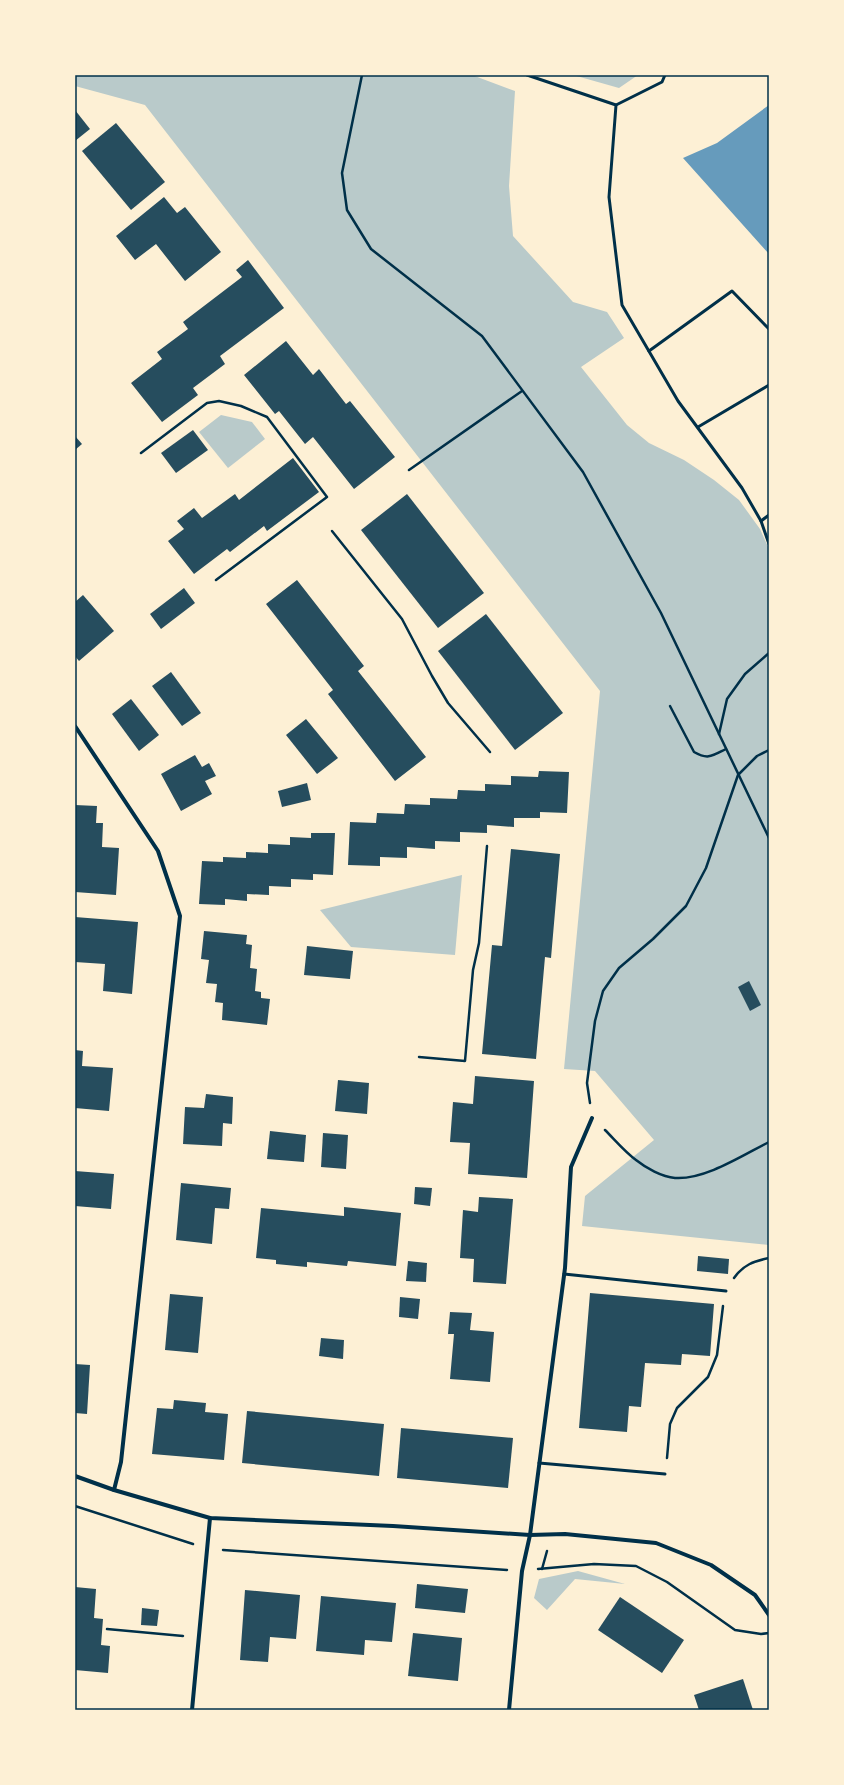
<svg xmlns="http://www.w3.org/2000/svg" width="844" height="1785" viewBox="0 0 844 1785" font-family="Figtree,sans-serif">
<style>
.green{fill:#b9caca}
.water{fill:#669bbc}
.building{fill:#264d5e}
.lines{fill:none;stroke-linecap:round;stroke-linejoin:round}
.path{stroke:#003049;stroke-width:2.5}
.service{stroke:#003049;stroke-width:3}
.minor{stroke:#003049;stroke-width:4}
.neatline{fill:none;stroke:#003049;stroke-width:1.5}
</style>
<rect width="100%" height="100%" fill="#fdf0d5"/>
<g class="green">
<path d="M 75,75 L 472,75 L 515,91 L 509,186 L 513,236 L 573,302 L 607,312 L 624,338 L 581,367 L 627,425 L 649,443 L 684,460 L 714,480 L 739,500 L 760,529 L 769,549 L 769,1245 L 582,1226 L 585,1196 L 654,1140 L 595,1071 L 564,1069 L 600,691 L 145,105 L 75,86 Z"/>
<path d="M 573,75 L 638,75 L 619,88 Z"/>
<path d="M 221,415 L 252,422 L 265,439 L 228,468 L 199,432 Z"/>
<path d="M 462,875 L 455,955 L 351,947 L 320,910 Z"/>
<path d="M 578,1571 L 625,1584 L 575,1579 L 547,1610 L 534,1598 L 539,1579 Z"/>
</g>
<path class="water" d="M 769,105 L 769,254 L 683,158 L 717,143 Z"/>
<g class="building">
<path d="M 75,110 L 90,129 L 75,141 Z"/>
<path d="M 116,123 L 165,182 L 131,210 L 82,151 Z"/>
<path d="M 164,197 L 177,213 L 185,207 L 221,252 L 185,281 L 156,244 L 135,260 L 116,236 Z"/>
<path d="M 248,260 L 284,308 L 220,356 L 225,364 L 193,388 L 198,395 L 162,422 L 131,383 L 162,359 L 157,352 L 188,329 L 183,322 L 242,277 L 236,270 Z"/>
<path d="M 286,341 L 313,375 L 319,369 L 346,404 L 350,401 L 395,457 L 354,489 L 313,437 L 305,444 L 279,411 L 275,414 L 244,375 Z"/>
<path d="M 193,430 L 208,450 L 176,473 L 161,453 Z"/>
<path d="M 75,436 L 82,444 L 75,450 Z"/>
<path d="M 293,458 L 319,492 L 267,531 L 264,526 L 230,552 L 227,549 L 194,574 L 168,541 L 184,529 L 177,521 L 194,508 L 202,518 L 235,494 L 239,500 Z"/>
<path d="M 407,494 L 484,593 L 438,628 L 361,530 Z"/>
<path d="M 297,580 L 364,666 L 358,671 L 426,757 L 395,781 L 328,694 L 333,690 L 266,604 Z"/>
<path d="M 184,588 L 195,603 L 161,629 L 150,614 Z"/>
<path d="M 83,595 L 114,631 L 79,661 L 75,656 L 75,602 Z"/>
<path d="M 486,614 L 563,713 L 515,750 L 438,651 Z"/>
<path d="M 171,672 L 201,713 L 182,726 L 152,686 Z"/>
<path d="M 131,699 L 159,735 L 139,751 L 112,714 Z"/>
<path d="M 306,719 L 338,758 L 317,774 L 286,735 Z"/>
<path d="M 195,755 L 202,767 L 209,763 L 216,776 L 205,781 L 212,794 L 181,811 L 161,774 Z"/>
<path d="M 539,771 L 569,772 L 567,813 L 540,812 L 540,818 L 514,818 L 514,827 L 487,825 L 487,833 L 460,832 L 460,842 L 435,841 L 435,849 L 407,847 L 407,858 L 380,857 L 380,866 L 348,865 L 350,822 L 376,823 L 377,813 L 404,814 L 405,804 L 430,805 L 430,798 L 457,799 L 458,790 L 485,791 L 485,784 L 511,785 L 511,776 L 538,777 Z"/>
<path d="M 307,783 L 311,800 L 282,807 L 278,791 Z"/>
<path d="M 75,805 L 97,806 L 96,823 L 103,823 L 102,847 L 119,848 L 116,895 L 75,892 Z"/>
<path d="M 311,833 L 335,833 L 333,875 L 313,874 L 313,880 L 291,879 L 291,887 L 269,886 L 269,895 L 247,894 L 247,901 L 225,899 L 225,905 L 199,904 L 202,861 L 223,862 L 223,857 L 246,858 L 246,852 L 268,853 L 268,844 L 290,845 L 290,837 L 311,838 Z"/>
<path d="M 511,849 L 560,854 L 551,958 L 545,957 L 536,1059 L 482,1054 L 492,945 L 502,946 Z"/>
<path d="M 75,917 L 138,922 L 132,994 L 103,991 L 105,964 L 75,962 Z"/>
<path d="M 204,931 L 247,935 L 246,944 L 252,945 L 250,968 L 257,969 L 255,991 L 261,992 L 261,998 L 270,999 L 267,1025 L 222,1020 L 223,1003 L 215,1002 L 217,984 L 206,983 L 209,960 L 201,959 Z"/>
<path d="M 307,946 L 353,951 L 350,979 L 304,975 Z"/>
<path d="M 749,981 L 761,1005 L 750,1011 L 738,987 Z"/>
<path d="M 75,1050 L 83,1051 L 82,1066 L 113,1068 L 109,1111 L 75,1108 Z"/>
<path d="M 475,1076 L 534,1081 L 527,1178 L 468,1174 L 470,1143 L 450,1142 L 453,1102 L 473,1104 Z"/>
<path d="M 338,1080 L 369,1083 L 367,1114 L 335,1111 Z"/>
<path d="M 206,1094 L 233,1097 L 232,1124 L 223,1123 L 222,1146 L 183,1144 L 185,1107 L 204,1108 Z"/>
<path d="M 270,1131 L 306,1135 L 304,1162 L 267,1159 Z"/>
<path d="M 323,1133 L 348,1135 L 346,1169 L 321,1167 Z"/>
<path d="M 75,1171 L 114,1174 L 111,1209 L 75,1206 Z"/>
<path d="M 181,1183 L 231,1188 L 229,1209 L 215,1208 L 212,1244 L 176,1240 Z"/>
<path d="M 415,1187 L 432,1188 L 430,1206 L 414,1204 Z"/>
<path d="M 479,1197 L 513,1199 L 506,1284 L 473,1282 L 474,1259 L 460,1258 L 463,1210 L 478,1212 Z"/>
<path d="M 344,1207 L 401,1213 L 396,1266 L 348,1261 L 347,1266 L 307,1262 L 307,1267 L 276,1264 L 276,1260 L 256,1258 L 261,1208 L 344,1216 Z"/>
<path d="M 698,1256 L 729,1259 L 728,1274 L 697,1271 Z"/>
<path d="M 408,1261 L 427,1263 L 426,1282 L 406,1281 Z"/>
<path d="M 590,1293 L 714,1304 L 710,1356 L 682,1354 L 681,1365 L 645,1363 L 641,1407 L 629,1406 L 627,1432 L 579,1428 Z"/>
<path d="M 170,1294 L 203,1297 L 198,1353 L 165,1350 Z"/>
<path d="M 400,1297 L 420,1299 L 418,1319 L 399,1317 Z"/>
<path d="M 450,1312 L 472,1313 L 470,1330 L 494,1332 L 490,1382 L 450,1379 L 454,1334 L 448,1334 Z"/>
<path d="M 321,1338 L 344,1340 L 343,1359 L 319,1356 Z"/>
<path d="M 75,1364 L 90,1365 L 87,1414 L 75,1413 Z"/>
<path d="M 174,1400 L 206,1403 L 205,1412 L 228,1414 L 224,1460 L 152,1454 L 157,1408 L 173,1409 Z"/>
<path d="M 247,1411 L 384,1424 L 379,1476 L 242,1463 Z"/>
<path d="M 401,1428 L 513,1438 L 508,1488 L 397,1478 Z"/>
<path d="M 417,1584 L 468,1589 L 465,1613 L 415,1608 Z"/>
<path d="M 75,1587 L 96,1589 L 94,1618 L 103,1619 L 101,1645 L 110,1646 L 108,1673 L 75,1670 Z"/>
<path d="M 245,1590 L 300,1595 L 296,1639 L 270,1637 L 268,1662 L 240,1660 Z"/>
<path d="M 321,1596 L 396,1603 L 392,1642 L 365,1640 L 364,1655 L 316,1651 Z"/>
<path d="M 620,1597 L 684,1640 L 662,1673 L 598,1630 Z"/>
<path d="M 142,1608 L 159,1610 L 157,1626 L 141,1625 Z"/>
<path d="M 413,1633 L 462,1638 L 458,1681 L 408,1676 Z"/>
<path d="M 743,1679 L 753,1710 L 699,1710 L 694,1695 Z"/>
</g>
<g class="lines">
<g class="path">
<path d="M 362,75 L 342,173 L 347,210 L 371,249 L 482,336 L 583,472 L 661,613 L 769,838"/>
<path d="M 141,453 L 207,403 L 219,401 L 241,406 L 267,417 L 327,497 L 216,580"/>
<path d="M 409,470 L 522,391"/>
<path d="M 332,531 L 402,619 L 432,676 L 448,703 L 490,752"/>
<path d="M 670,706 L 694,752 C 708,760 712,756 726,749"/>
<path d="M 719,734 L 727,699 L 745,674 L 769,653"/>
<path d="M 419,1057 L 465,1061 L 473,970 L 479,943 L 487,846"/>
<path d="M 590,1103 L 587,1083 L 595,1021 L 603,991 L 619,968 L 653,939 L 686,906 L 706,868 L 738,775 L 757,756 L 769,750"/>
<path d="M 605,1130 C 615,1140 625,1152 636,1160 C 646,1168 662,1177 675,1178 C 705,1180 743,1155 769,1142"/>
<path d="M 734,1278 C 743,1265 754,1261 769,1258"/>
<path d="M 667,1458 L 670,1424 L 677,1408 L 708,1377 L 717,1355 L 723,1306"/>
<path d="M 75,1506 L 193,1544"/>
<path d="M 223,1550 L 507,1570"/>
<path d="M 538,1569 L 594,1564 L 636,1566 L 667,1582 L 735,1630 L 761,1634 L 769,1633"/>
<path d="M 542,1569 L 547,1551"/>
<path d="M 107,1629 L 183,1636"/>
</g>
<g class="service">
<path d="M 527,75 L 616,105 L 609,197 L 622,305 L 678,401 L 742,488 L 761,521 L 769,544"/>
<path d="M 616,105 L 662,82 L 665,75"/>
<path d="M 649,351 L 732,291 L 769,329"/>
<path d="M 698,427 L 769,385"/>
<path d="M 761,521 L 769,515"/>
<path d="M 564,1274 L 726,1291"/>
<path d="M 539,1463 L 665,1474"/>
</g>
<g class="minor">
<path d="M 75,726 L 158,851 L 180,916 L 121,1462 L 114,1490"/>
<path d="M 75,1476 L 114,1490 L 210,1518 L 393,1526 L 530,1535 L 565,1534 L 656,1543 L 711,1565 L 755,1595 L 769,1615"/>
<path d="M 192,1710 L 210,1518"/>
<path d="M 509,1710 L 522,1571 L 530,1535 L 565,1268 L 571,1167 L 592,1118"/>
</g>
</g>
<rect width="844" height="1785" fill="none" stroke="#fdf0d5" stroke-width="152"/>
<rect x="76" y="76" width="692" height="1633" class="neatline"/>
</svg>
